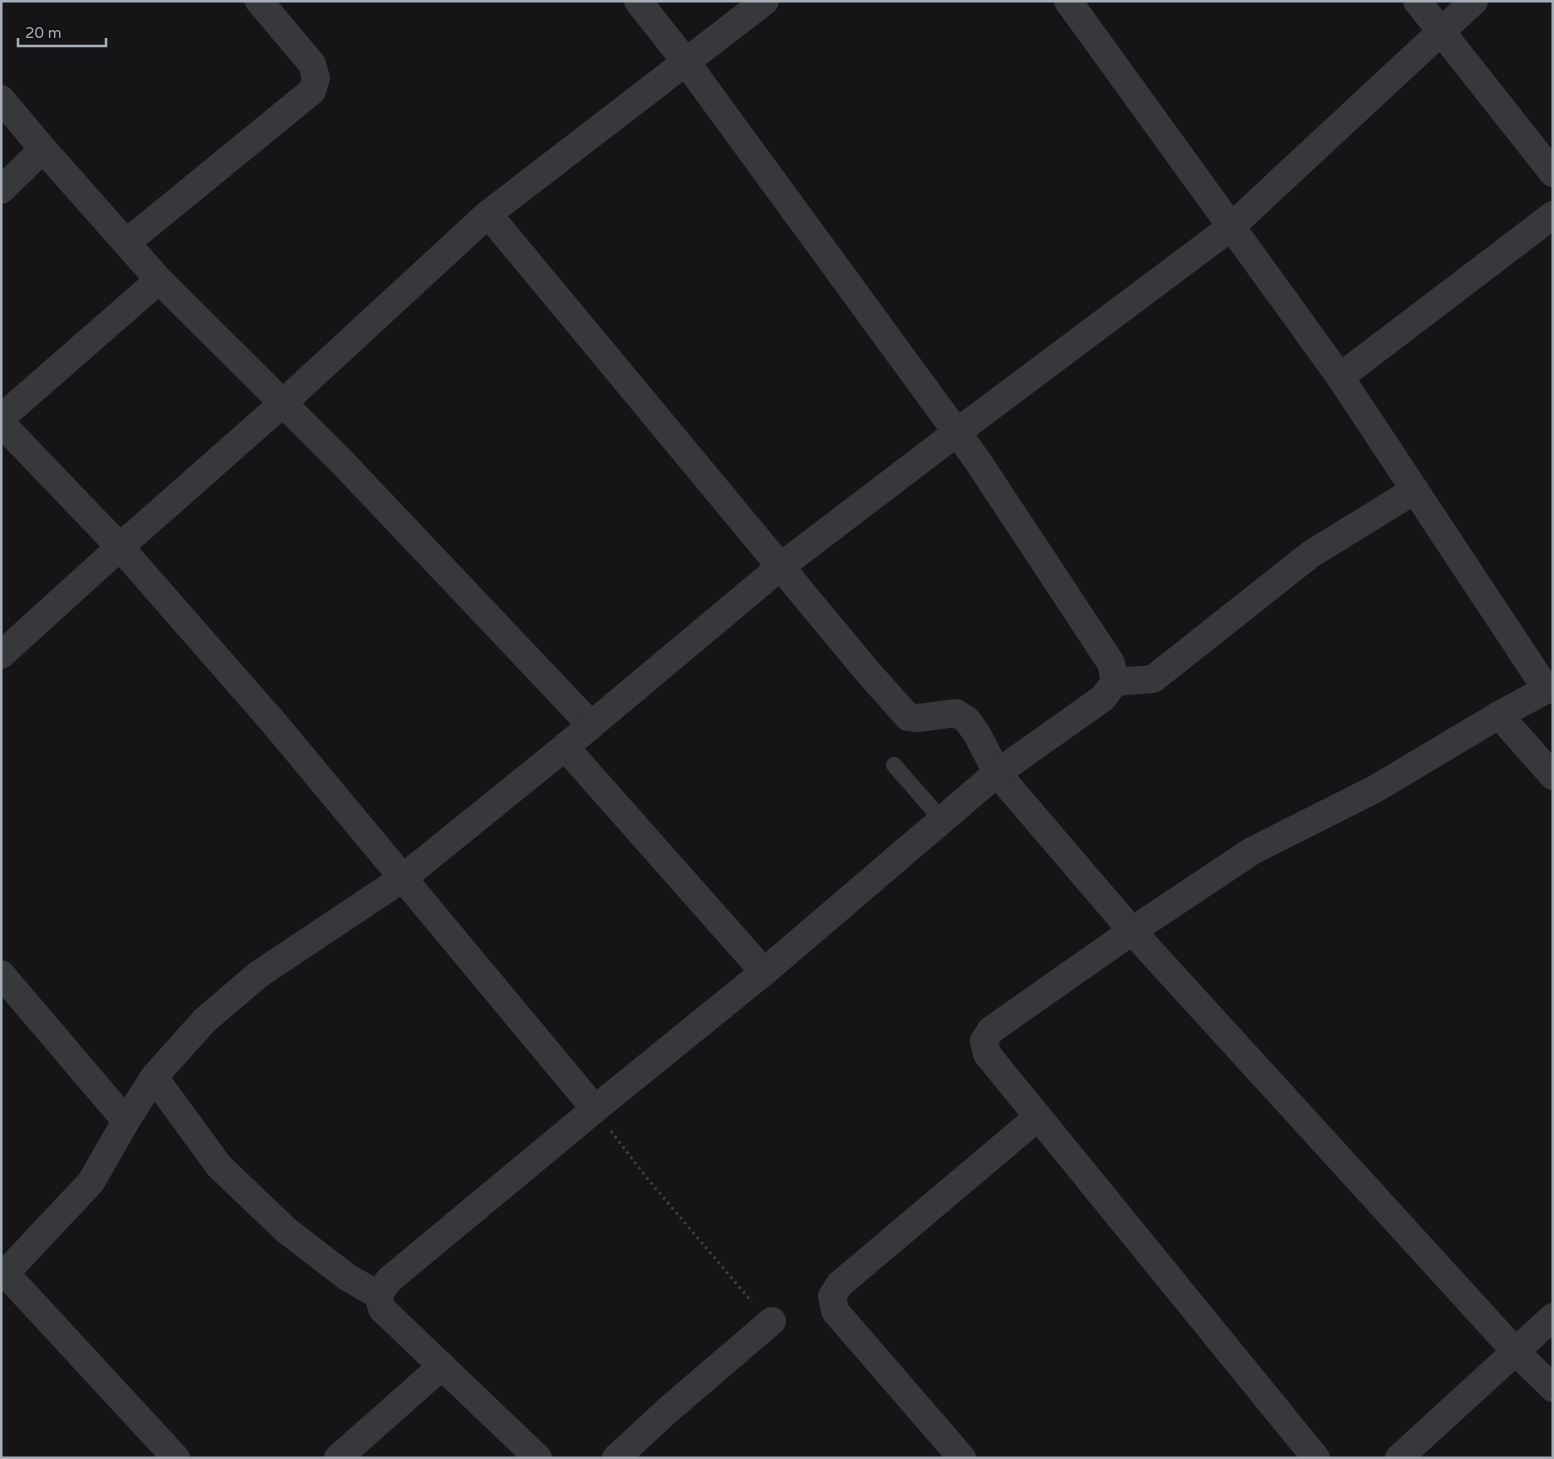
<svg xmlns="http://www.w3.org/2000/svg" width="1554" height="1459" viewBox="0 0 1554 1459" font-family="'Varela Round',sans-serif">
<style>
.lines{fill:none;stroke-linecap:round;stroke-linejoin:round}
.path{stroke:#3c3f43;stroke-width:3;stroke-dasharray:2.5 4;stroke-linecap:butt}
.service{stroke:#36383c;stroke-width:16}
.minor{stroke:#36383c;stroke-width:28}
</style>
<rect width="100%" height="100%" fill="#151517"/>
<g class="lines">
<path class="path" d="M 611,1131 L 646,1177 L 752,1302"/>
<path class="service" d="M 894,765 L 942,820"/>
<g class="minor">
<path d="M 1068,1 L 1340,377 L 1547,690"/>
<path d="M 1417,1 L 1553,173"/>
<path d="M 1,99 L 43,149 L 159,280 L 341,461 L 591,725"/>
<path d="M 1,190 L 43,149"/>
<path d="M 488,214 L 867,671 L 908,717 L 918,718 L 956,713 L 967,720 L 977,734 L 997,773 L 1132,931 L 1516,1352 L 1553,1388"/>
<path d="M 126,243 L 312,91 L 316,78 L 312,64 L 259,1"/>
<path d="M 1340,377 L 1553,215"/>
<path d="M 1,418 L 159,280"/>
<path d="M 1,423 L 120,547 L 274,723 L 595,1109"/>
<path d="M 1,655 L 120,547 L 283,403 L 488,214 L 765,1"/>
<path d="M 1115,682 L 1153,679 L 1311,554 L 1415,490"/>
<path d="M 1499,715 L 1553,776"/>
<path d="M 565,747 L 764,972"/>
<path d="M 1,974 L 126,1121"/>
<path d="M 154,1077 L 219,1166 L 286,1230 L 347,1277 L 378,1295 L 382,1309 L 538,1458"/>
<path d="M 5,1273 L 176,1458"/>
<path d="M 1,1278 L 91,1182 L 126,1121 L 154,1077 L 204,1021 L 259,974 L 403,878 L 565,747 L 780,567 L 956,433 L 1231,227 L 1474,1"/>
<path d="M 378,1295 L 389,1280 L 595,1109 L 764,972 L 997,773 L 1103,698 L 1115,682 L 1111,663 L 977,460 L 686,62 L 638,1"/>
<path d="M 338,1458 L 442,1366"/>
<path d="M 616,1458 L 668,1410 L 772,1321"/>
<path d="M 962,1458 L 835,1311 L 832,1296 L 840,1284 L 1038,1117"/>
<path d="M 1316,1458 L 987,1054 L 984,1041 L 991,1030 L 1132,931 L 1252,851 L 1375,789 L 1499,715 L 1553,686"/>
<path d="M 1399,1458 L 1553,1317"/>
</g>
</g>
<rect width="1554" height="1459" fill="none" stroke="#a8aeb6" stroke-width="5"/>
<path d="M18 38v8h88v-8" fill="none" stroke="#a8aeb6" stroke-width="2.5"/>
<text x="25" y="38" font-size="15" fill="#a8aeb6" stroke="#101012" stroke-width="4" paint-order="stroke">20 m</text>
</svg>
